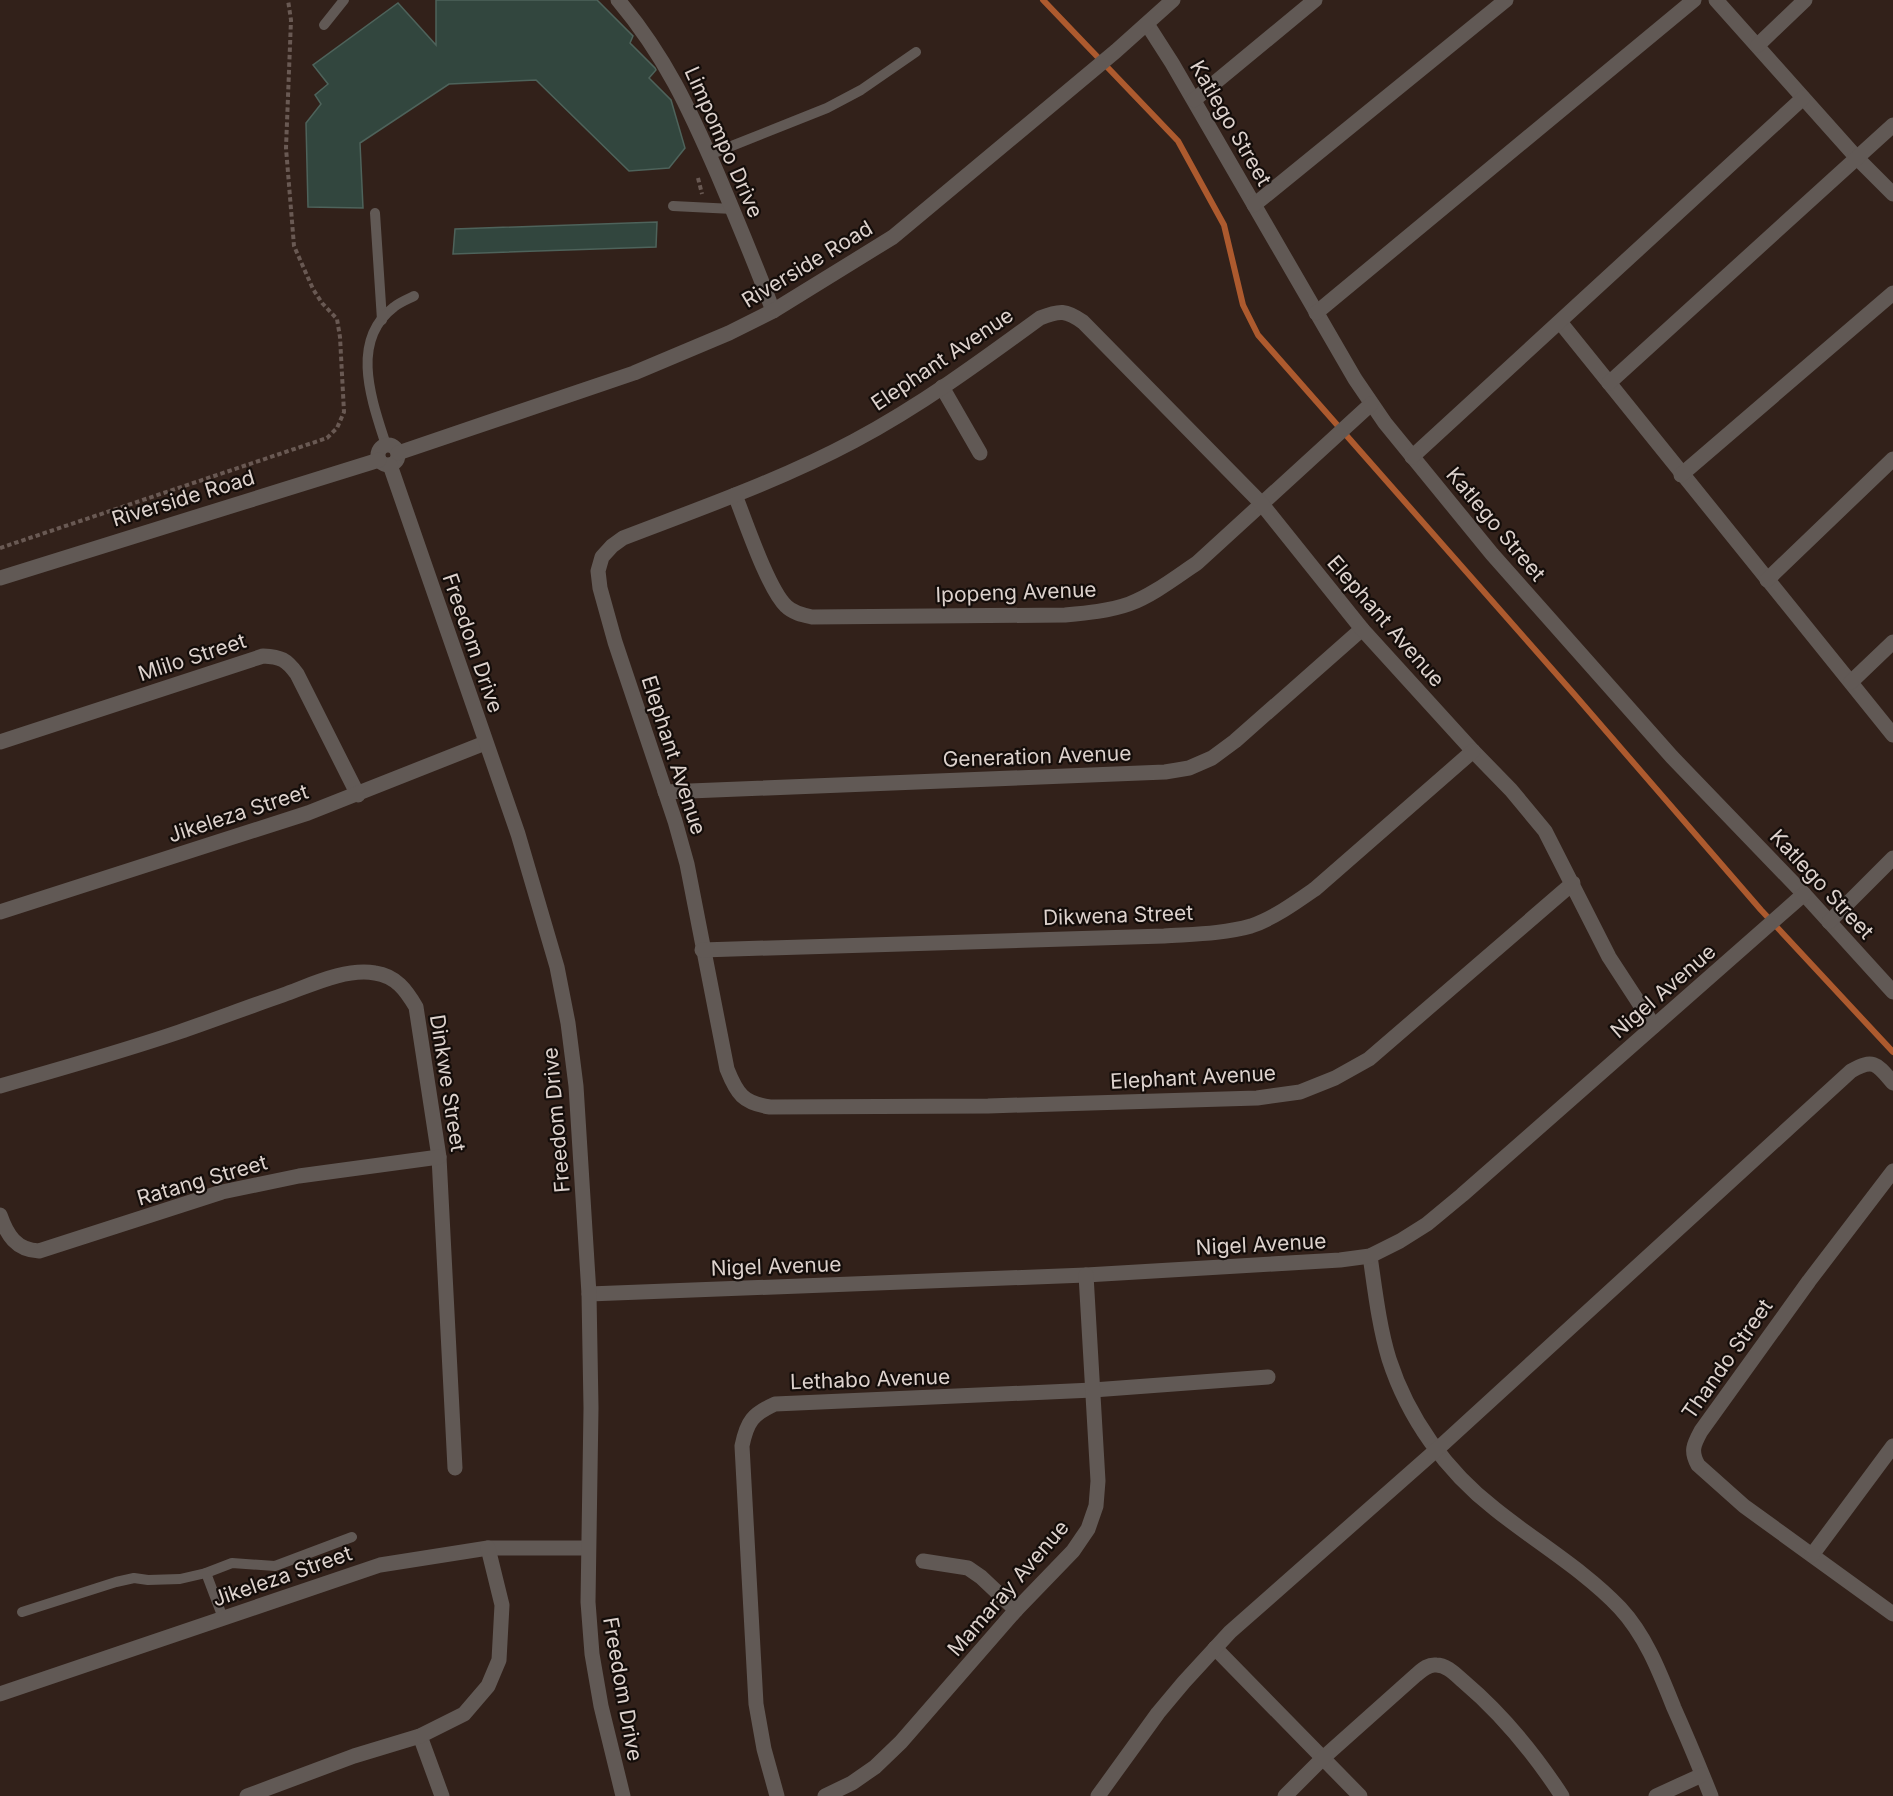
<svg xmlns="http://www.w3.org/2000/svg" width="1893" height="1796" viewBox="0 0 1893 1796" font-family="Inter,sans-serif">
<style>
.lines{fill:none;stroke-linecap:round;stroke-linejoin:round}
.stream{stroke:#ad5a2e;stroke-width:6}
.building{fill:#32463e;stroke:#4e635b;stroke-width:1.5}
.path{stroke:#695953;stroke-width:4;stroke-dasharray:4.5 3;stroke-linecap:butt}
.service{stroke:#615955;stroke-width:10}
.minor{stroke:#615955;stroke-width:15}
.tertiary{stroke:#615955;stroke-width:15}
.labels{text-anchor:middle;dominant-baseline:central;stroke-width:4.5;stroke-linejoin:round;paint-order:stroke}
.street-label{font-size:21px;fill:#ddd2cd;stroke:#140d0a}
</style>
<rect width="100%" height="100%" fill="#32211a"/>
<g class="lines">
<path class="stream" d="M 1043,0 L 1178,141 L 1224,225 L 1243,305 L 1258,335 L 1574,694 L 1761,910 L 1893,1052"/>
</g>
<g class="building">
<path d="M 436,0 L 597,0 L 633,36 L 630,43 L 655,68 L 656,70 L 649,78 L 671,100 L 685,148 L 669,168 L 629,171 L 536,80 L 449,84 L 360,143 L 363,208 L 308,207 L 306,123 L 321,104 L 315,95 L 328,84 L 313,65 L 398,3 L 436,45 Z"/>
<path d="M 657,222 L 656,247 L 453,254 L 455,229 Z"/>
</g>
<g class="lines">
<g class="path">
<path d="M 698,178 L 702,194"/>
<path d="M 0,548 L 327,438 L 337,428 L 344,412 L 340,337 L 337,319 L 322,303 L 313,289 L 294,246 L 286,148 L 291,20 L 288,0"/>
</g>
<g class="service">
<path d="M 324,25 L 344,0"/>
<path d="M 709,155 L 827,108 L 861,90 L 916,52"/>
<path d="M 673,206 L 733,209"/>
<path d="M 375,213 L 382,320"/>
<path d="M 386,445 C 372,401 349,341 394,307 C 400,302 408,299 414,296"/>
<path d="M 206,1573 L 232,1563 L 275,1566 L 352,1537"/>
<path d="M 22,1612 L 116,1582 L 134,1578 L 148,1580 L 180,1579 L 206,1573 L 223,1618"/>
</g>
<g class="minor">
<path d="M 618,0 C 665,56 689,108 718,175 C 737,220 756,265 773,311"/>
<path d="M 1716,0 L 1857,158 L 1893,194"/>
<path d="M 1147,24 L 1172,63 L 1355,379 L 1385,423 L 1492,554 L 1672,757 L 1804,894 L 1893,992"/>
<path d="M 1758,45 L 1805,0"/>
<path d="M 1194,100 L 1315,0"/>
<path d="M 1254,205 L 1506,0"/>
<path d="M 1316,313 L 1694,0"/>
<path d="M 1560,322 L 1893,735"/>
<path d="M 1609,383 L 1893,125"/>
<path d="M 942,387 L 980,453"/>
<path d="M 1412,457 L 1803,98"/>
<path d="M 1681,475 L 1893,293"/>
<path d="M 735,495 C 745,520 768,589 786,606 C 793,613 803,615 812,617 L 1065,615 C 1087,613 1109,611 1129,604 C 1153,595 1176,577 1197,563 L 1371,404"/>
<path d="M 1767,580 L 1893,459"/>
<path d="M 1851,682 L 1893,642"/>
<path d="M 0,742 L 263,656 C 281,657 286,659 297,674 L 358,795"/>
<path d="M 665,792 L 1165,772 L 1189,768 L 1212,758 L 1235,741 L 1362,629"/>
<path d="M 1573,883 L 1369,1059 L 1335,1078 L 1300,1092 L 1257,1098 L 988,1106 L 770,1107 C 743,1103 737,1094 727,1069 L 687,864 L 675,821 L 615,642 L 600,588 L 598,571 L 602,557 L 612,546 L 623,538 C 701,508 781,480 854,441 C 920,406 980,362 1040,318 C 1060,310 1066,310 1083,322 L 1261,503 L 1362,629 L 1473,751 L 1511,790 L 1545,831 L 1609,957 L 1654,1026"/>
<path d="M 0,912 L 308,813 L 485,743"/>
<path d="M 1829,922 L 1893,858"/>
<path d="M 702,950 L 1164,936 C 1192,934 1223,934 1251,926 C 1274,918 1295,903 1315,889 L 1473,751"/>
<path d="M 0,1086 C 60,1069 120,1052 179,1032 C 214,1020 248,1007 283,995 C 311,985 345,968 375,973 C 396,976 406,990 416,1007 L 439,1157 L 455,1468"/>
<path d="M 1893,1171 L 1809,1281 L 1701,1431 C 1694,1444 1690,1451 1698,1465 L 1744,1506 L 1893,1614"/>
<path d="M 0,1215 C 7,1235 16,1250 39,1251 L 222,1192 L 299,1176 L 439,1157"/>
<path d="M 1370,1256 C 1375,1290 1379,1326 1389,1359 C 1408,1418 1446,1471 1495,1509 C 1536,1542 1584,1570 1620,1608 C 1646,1636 1660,1673 1674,1708 C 1687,1737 1699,1766 1711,1796"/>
<path d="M 589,1294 L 1086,1275 L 1340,1260 L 1370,1256 L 1400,1241 L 1427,1224 L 1462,1195 L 1804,894"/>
<path d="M 1812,1555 L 1893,1446"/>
<path d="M 923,1561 L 968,1568 L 981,1577 L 1016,1610"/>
<path d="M 1215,1648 L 1360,1796"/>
<path d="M 0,1694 L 380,1565 L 488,1548 L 587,1548"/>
<path d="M 420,1736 L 442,1796"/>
<path d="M 247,1796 L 354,1756 L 420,1736 L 464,1714 L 488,1686 L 499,1660 L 502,1605 L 488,1548"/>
<path d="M 777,1796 L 764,1749 L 756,1704 L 742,1446 C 747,1421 753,1414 775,1404 L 1093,1390 L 1268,1377"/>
<path d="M 825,1796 L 852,1783 L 875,1767 L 901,1742 L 1016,1610 L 1073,1551 L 1088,1529 L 1096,1506 L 1098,1481 L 1086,1275"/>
<path d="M 1098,1796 L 1158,1713 L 1184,1682 L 1230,1632 L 1443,1444 L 1851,1071 C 1874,1058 1877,1064 1893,1083"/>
<path d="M 1285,1796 L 1323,1758 L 1416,1675 C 1422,1670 1428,1664 1436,1665 C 1447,1665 1455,1674 1463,1681 C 1502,1714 1534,1753 1562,1796"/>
<path d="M 1656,1796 L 1702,1775"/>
</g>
<g class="tertiary">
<circle cx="388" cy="455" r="10"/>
<path d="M 398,453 L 634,373 L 729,333 L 773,311 L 893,237 L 1116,51 L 1173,0"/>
<path d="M 390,465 L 518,834 L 557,967 L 568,1023 L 576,1086 L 589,1294 L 591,1408 L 588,1602 L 592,1654 L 601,1706 L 623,1796"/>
<path d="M 0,578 L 379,460"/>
</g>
</g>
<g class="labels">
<g class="street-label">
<text transform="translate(1231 123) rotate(60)">Katlego Street</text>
<text transform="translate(724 142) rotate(66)">Limpompo Drive</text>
<text transform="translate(807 264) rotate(-31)">Riverside Road</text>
<text transform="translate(942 359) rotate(-34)">Elephant Avenue</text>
<text transform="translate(183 498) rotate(-17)">Riverside Road</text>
<text transform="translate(1496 524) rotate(50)">Katlego Street</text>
<text transform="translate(1016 592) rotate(-2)">Ipopeng Avenue</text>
<text transform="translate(1386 621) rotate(49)">Elephant Avenue</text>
<text transform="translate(473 643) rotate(71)">Freedom Drive</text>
<text transform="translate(192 657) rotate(-18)">Mlilo Street</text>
<text transform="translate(674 755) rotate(72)">Elephant Avenue</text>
<text transform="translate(1037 756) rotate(-2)">Generation Avenue</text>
<text transform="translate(238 813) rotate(-18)">Jikeleza Street</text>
<text transform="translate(1822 884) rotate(47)">Katlego Street</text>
<text transform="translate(1118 915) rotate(-2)">Dikwena Street</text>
<text transform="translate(1663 991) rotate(-41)">Nigel Avenue</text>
<text transform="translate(1193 1077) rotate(-3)">Elephant Avenue</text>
<text transform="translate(448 1083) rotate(81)">Dinkwe Street</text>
<text transform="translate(556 1120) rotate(-95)">Freedom Drive</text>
<text transform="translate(202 1180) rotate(-16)">Ratang Street</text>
<text transform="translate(1261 1244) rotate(-3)">Nigel Avenue</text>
<text transform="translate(776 1266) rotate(-2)">Nigel Avenue</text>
<text transform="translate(1727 1359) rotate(-55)">Thando Street</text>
<text transform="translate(870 1379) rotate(-2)">Lethabo Avenue</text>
<text transform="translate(282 1576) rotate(-19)">Jikeleza Street</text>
<text transform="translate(1008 1588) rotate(-49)">Mamaray Avenue</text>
<text transform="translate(623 1689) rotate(80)">Freedom Drive</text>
</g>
</g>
</svg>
